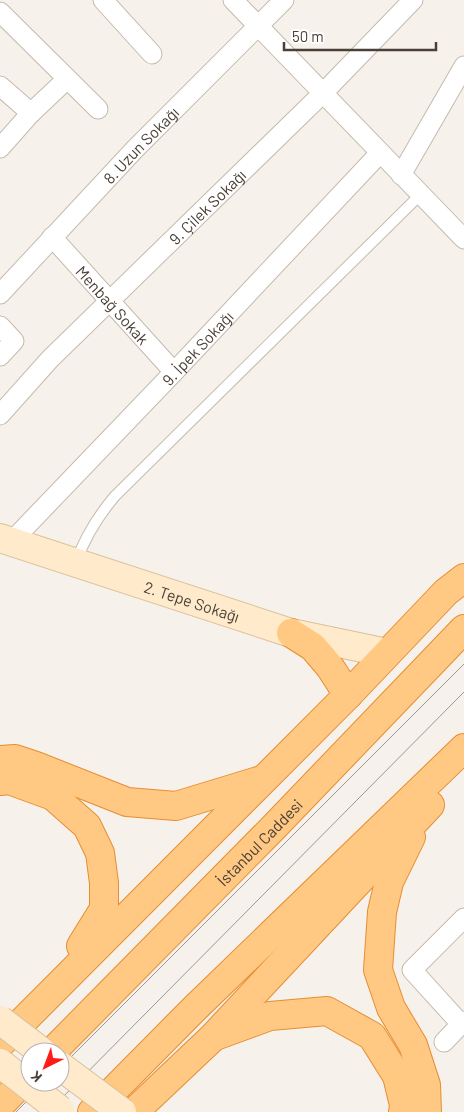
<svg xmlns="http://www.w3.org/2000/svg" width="464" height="1112" viewBox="0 0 464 1112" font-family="Barlow,sans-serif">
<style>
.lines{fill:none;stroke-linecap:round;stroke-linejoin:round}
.service-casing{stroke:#c5baae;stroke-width:12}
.minor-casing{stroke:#c5baae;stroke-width:21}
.secondary-casing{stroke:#dbc199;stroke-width:30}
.trunk-casing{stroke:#e78d32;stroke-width:30}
.service{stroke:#fff;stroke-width:10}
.minor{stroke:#fff;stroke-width:19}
.secondary{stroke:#ffebcb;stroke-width:28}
.trunk{stroke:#ffc883;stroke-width:28}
.tram{stroke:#999;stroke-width:1}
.secondary-bridge-casing{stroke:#dbc199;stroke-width:30;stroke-linecap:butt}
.secondary-bridge{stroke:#ffebcb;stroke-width:28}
.labels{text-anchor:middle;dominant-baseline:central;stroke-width:5;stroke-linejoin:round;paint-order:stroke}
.street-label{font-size:16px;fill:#4a4037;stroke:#fff}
</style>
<rect width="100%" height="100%" fill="#f6f1ea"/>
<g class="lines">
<defs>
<path id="service" d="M 76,562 C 85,537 98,516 115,496 L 420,195"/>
<g id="minor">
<path d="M 103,0 L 152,54"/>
<path d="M 233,0 L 464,239"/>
<path d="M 0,12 L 98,109"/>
<path d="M 0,86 L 31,113"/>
<path d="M 0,148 L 31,113 L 67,79"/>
<path d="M 401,175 L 464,66"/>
<path id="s1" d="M 52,237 L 174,372"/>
<path id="s2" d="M 0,294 L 135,149 L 284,0"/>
<path d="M 0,326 L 14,341 L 0,356"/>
<path id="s3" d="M 0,415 L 50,359 L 323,93 L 413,0"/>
<path id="s4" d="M 11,542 L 174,372 L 380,153"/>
<path d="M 461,1024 L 412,970 L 464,918"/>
<path d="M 444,1042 L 464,1021"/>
</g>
<g id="secondary">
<path id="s5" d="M 0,538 L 291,633 L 387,653"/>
</g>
<g id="trunk">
<path d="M 291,633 L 313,647 L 330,667 L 348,695"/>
<path d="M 0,760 L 15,759 L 36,766 L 127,802 L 176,806 L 258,781"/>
<path d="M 0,781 L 9,780 L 53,796 L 87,826 L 100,853 L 104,883 L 104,909 L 81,946"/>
<path d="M 411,837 L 389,882 L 382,912 L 378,970 L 391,1008 L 413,1045 L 426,1085 L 427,1112"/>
<path d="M 218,1035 L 270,1016 L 327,1011 L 372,1036 L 397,1076 L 404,1105 L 403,1112"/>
<path d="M 0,1044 L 348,695 L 446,592 L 464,578"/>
<path id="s6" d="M 52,1052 L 273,828 L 464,629"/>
<path d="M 0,1105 L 30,1074"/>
<path d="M 92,1112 L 195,1008 L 464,748"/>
<path d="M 134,1112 L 212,1038 L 430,805"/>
</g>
</defs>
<use href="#service" class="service-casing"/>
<use href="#minor" class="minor-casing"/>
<use href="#secondary" class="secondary-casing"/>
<use href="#trunk" class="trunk-casing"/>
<use href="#service" class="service"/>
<use href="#minor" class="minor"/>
<use href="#secondary" class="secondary"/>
<use href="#trunk" class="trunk"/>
<g class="tram">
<path d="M 60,1068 L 464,664"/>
<path d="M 16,1112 L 46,1082"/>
<path d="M 48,1112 L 464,692"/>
</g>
<defs>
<g id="secondary-bridge">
<path d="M 0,1020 L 42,1052"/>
<path d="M 0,1063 L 60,1110"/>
<path d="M 60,1066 L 122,1112"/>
</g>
</defs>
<use href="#secondary-bridge" class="secondary-bridge-casing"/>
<use href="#secondary-bridge" class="secondary-bridge"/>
</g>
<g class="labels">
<g class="street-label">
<text stroke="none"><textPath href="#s2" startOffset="205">8. Uzun Sokağı</textPath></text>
<text stroke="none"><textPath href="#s3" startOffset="294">9. Çilek Sokağı</textPath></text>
<text stroke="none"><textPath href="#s1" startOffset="91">Menbağ Sokak</textPath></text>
<text stroke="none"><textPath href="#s4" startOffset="269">9. İpek Sokağı</textPath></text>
<text stroke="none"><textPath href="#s5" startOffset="202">2. Tepe Sokağı</textPath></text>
<text stroke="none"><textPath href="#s6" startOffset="295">İstanbul Caddesi</textPath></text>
</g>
</g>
<g transform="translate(45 1067) rotate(222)"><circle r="24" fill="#ffffff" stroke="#b7b3af"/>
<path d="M0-4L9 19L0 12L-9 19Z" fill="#ff1c18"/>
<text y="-8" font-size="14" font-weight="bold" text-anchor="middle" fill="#4a4037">K</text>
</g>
<path d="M284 42v8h152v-8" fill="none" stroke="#4a4037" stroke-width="2.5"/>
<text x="292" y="42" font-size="15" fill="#4a4037" stroke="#ffffff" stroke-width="4" paint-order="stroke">50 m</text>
</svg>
